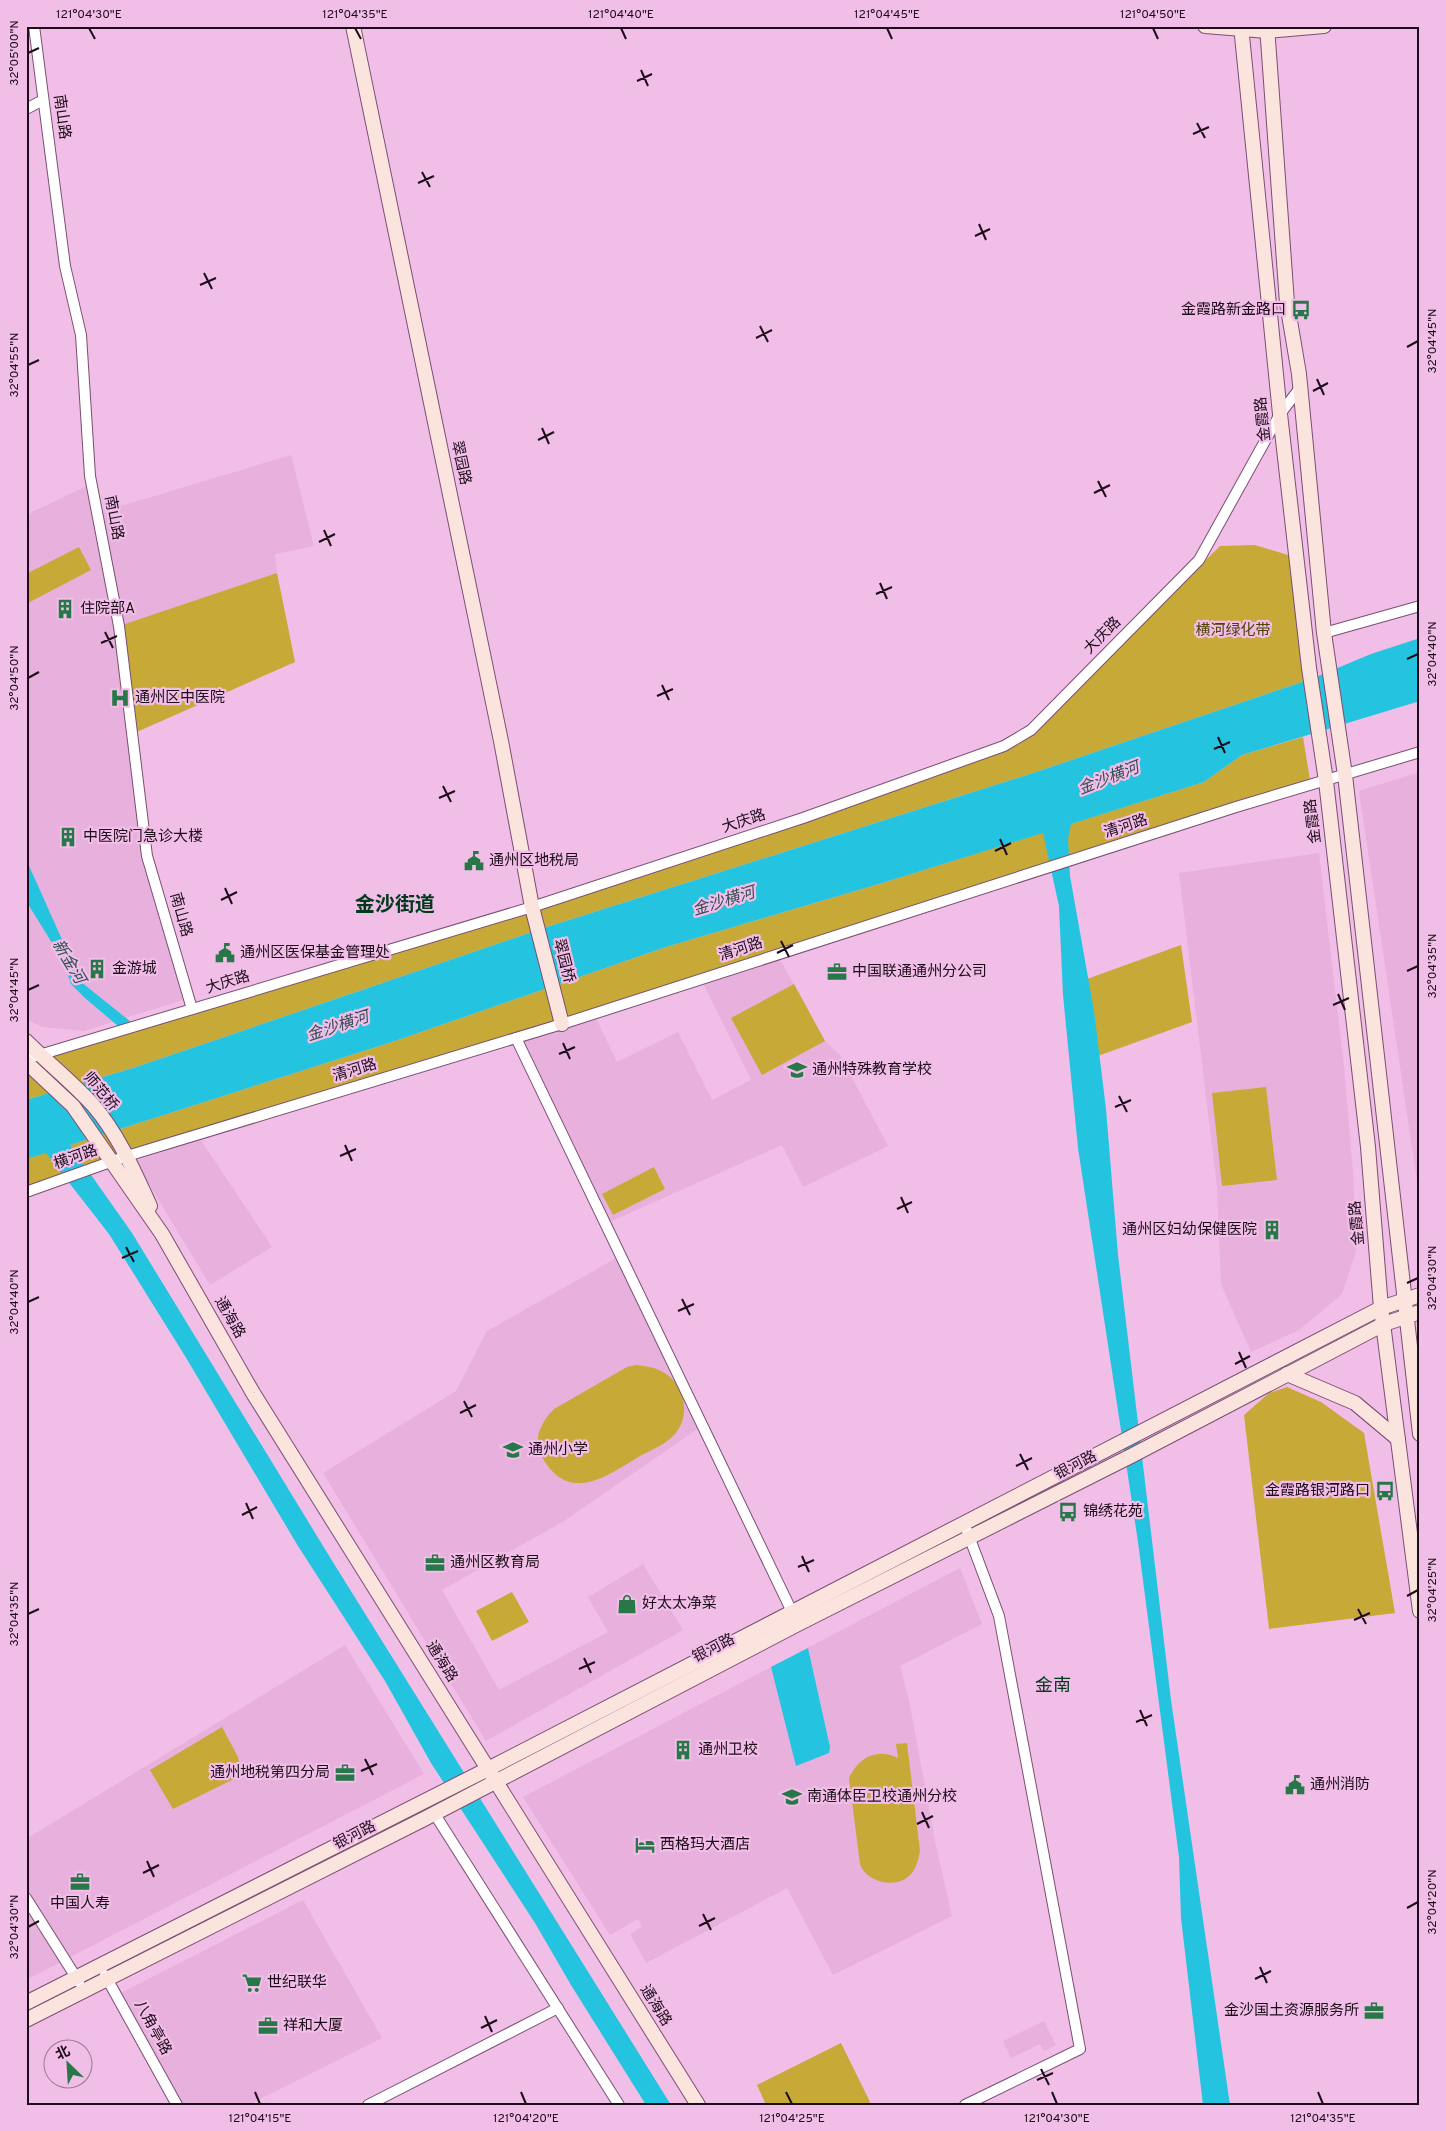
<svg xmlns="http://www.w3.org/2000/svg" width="1446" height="2131" viewBox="0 0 1446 2131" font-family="Overpass,'Noto Sans SC',sans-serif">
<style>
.built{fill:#e8b0dd}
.green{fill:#c7a938}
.water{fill:#24c4e0}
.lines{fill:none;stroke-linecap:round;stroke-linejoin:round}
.street-casing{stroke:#7a4f72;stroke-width:12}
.secondary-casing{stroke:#7a4f72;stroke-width:16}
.street{stroke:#fff;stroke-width:10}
.secondary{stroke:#fbe3de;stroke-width:14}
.ticks{fill:none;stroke:#1d0c1a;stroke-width:2}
.labels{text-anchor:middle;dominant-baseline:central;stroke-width:4.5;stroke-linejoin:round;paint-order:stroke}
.street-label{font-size:15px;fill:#1d0c1a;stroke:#f0bee6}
.poi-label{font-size:15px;fill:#1d0c1a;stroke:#f0bee6;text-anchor:start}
.park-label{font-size:15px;fill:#4f4003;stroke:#f0bee6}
.water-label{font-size:16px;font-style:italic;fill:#314f56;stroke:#f0bee6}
.quarter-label{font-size:18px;fill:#003a1b;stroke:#f0bee6}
.district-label{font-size:20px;font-weight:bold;fill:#003a1b;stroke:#f0bee6}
.neatline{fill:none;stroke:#1d0c1a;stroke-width:2}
.ticks-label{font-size:12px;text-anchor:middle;fill:#1d0c1a}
</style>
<rect width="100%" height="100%" fill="#f0bee6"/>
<g class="built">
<path d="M 291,455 L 314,546 L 275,554 L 277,573 L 295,662 L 132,734 L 147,856 L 189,998 L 84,1031 L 42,1027 L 26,1019 L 26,515 L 93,483 L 101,512 Z"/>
<path d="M 1420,772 L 1420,1201 L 1359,791 Z"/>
<path d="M 1319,853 L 1344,1067 L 1353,1172 L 1356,1251 L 1342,1294 L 1299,1330 L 1251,1352 L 1221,1284 L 1217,1187 L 1179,873 Z"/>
<path d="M 777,954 L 825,1041 L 840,1055 L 888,1146 L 803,1187 L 782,1145 L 605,1224 L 516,1038 L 594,1014 L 617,1062 L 678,1032 L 712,1100 L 751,1080 L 701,979 Z"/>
<path d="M 200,1139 L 272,1247 L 210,1285 L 135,1161 Z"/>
<path d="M 620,1256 L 699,1428 L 564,1521 L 442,1590 L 499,1690 L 608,1632 L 588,1597 L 643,1564 L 683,1630 L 486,1741 L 323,1473 L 456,1391 L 487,1331 Z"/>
<path d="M 960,1568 L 982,1624 L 900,1666 L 909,1700 L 936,1846 L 952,1916 L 833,1975 L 787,1888 L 646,1963 L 630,1934 L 642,1927 L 638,1919 L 610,1935 L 523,1797 Z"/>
<path d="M 345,1645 L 424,1774 L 26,1980 L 26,1839 Z"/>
<path d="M 303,1900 L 382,2038 L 248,2105 L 177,2105 L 117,1995 Z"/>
<path d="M 1044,2021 L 1056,2045 L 1044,2051 L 1040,2044 L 1011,2058 L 1003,2041 Z"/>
</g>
<g class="green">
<path d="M 1255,545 L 1298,558 L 1311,679 L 1027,775 L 550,926 L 136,1067 L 26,1100 L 26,1059 L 804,820 L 1033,732 L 1220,546 Z"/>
<path d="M 79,547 L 91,570 L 26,604 L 26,574 Z"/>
<path d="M 277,573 L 295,662 L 132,734 L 119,626 Z"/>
<path d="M 1303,737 L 1311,786 L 26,1192 L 26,1159 L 395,1041 L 666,947 L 879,884 L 1204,782 L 1242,755 Z"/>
<path d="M 1181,945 L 1192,1022 L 1084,1061 L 1076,983 Z"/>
<path d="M 794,984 L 825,1041 L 762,1075 L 731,1018 Z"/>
<path d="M 1266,1087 L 1277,1180 L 1222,1186 L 1212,1093 Z"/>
<path d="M 654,1167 L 665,1189 L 613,1215 L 602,1194 Z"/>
<path d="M 636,1365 C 644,1366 652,1367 659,1370 C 683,1380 693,1413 675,1434 C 667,1444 651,1450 640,1456 C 607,1476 569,1505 542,1457 C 532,1440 541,1422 554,1409 L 627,1367 Z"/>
<path d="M 1287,1387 L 1321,1402 L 1364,1433 L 1395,1613 L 1269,1629 L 1244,1415 L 1269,1393 Z"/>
<path d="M 512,1592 L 529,1622 L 492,1641 L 476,1611 Z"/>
<path d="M 222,1727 L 238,1757 L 242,1775 L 173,1809 L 150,1770 Z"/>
<path d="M 907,1743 L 920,1851 C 918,1862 915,1873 905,1879 C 890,1888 865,1880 860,1864 L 849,1778 C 858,1758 877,1747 898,1758 L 896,1744 Z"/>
<path d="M 841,2043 L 870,2102 L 866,2105 L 766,2105 L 757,2085 Z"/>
</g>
<g class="water">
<path d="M 1420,638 L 1420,701 L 1242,755 L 1204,782 L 1071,824 L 1068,839 L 1070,876 L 1094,1011 L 1106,1109 L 1118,1255 L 1171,1700 L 1230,2105 L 1203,2105 L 1181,1918 L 1179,1857 L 1138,1542 L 1078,1148 L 1063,995 L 1059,906 L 1043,833 L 879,884 L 666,947 L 395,1041 L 70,1145 L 132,1233 L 331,1559 L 671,2105 L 646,2105 L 571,1985 L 535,1923 L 431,1763 L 385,1681 L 298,1546 L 185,1356 L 109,1234 L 46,1153 L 26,1159 L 26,1100 L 136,1067 L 550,926 L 1027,775 L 1311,679 L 1371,654 Z"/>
<path d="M 26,859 L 81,982 L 131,1022 L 118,1026 L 85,998 L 71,984 L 62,959 L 26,901 Z"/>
<path d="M 808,1648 L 830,1747 L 829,1753 L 796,1766 L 771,1667 Z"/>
</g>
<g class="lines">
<defs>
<g id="street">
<path d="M 34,26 L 65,266 L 81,335 L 90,476 L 119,626 L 147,856 L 192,1009"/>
<path d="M 26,109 L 43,100"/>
<path d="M 1324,633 L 1420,606"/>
<path d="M 516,1038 L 795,1618"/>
<path d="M 26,1059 L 532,907 L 803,818 L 1004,746 L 1031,730 L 1199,560 L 1280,414 L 1300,388"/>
<path d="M 26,1192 L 127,1156 L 562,1024 L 1236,807 L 1420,752"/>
<path d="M 964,1523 L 999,1616 L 1080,2049 L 965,2105"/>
<path d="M 434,1813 L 619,2105"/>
<path d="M 26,1898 L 79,1982"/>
<path d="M 105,1975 L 177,2105"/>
<path d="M 368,2105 L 558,2008"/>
</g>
<g id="secondary">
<path d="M 353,26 L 501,741 L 532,907 L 562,1024"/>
<path d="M 1205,26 L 1267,31 L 1324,26"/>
<path d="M 1241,26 L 1280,414 L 1309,668 L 1326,781 L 1368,1147 L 1381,1308 L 1420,1611"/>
<path d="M 1267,26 L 1287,303 L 1299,374 L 1324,633 L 1345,775 L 1420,1434"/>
<path d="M 26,1041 C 48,1063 72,1082 93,1105 C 118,1134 134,1171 150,1206"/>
<path d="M 26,1062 L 73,1106 L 162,1234 L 253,1393 L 698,2105"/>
<path d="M 1287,1374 L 1355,1403 L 1398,1439"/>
<path d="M 26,2003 L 488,1769 L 1381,1308 L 1420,1295"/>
<path d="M 26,2020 L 426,1818 L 798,1624 L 1133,1455 L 1384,1324 L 1420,1312"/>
</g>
</defs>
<use href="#street" class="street-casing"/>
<use href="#secondary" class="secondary-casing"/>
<use href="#street" class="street"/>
<use href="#secondary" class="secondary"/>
</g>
<path class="ticks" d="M 89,28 L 95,39M 355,28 L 361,39M 621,28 L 626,39M 887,28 L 892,39M 1153,28 L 1158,39M 28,53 L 39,48M 641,70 L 648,86M 637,81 L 652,74M 1197,123 L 1205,138M 1193,134 L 1209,127M 422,172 L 430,187M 418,183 L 434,176M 979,224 L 986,240M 975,236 L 990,229M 204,273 L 212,289M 200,285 L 216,278M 760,326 L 768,342M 756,338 L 772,330M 1407,347 L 1418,341M 28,365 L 39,360M 1317,379 L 1324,395M 1313,391 L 1328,383M 542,428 L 549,444M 538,440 L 554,432M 1098,481 L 1106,497M 1094,493 L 1110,485M 324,530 L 331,546M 319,542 L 335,534M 880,583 L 887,599M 876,594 L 892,587M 105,632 L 113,648M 101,643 L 117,636M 1407,659 L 1418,654M 28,678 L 39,672M 662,685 L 669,700M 657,696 L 673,689M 1218,737 L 1225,753M 1214,749 L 1230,742M 443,786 L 451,802M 439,798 L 455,791M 1000,839 L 1007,855M 995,851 L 1011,843M 225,888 L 232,904M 221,900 L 237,892M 781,941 L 789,957M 777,953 L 793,945M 1407,971 L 1418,966M 28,990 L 39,985M 1338,994 L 1345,1010M 1333,1005 L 1349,998M 563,1043 L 570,1059M 559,1054 L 575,1047M 1119,1096 L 1127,1112M 1115,1107 L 1131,1100M 345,1145 L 352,1161M 340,1156 L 356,1149M 901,1197 L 908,1213M 897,1209 L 912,1202M 126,1247 L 134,1262M 122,1258 L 138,1251M 1407,1283 L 1418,1278M 682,1299 L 690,1315M 28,1302 L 39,1297M 678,1311 L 694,1304M 1239,1352 L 1246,1368M 1235,1364 L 1250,1356M 464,1401 L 472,1417M 460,1413 L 476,1405M 1020,1454 L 1028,1470M 1016,1466 L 1032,1458M 246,1503 L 253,1519M 242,1515 L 257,1507M 802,1556 L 809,1572M 798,1567 L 814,1560M 1407,1596 L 1418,1590M 1358,1609 L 1366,1624M 28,1614 L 39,1609M 1354,1620 L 1370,1613M 584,1658 L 591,1673M 579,1669 L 595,1662M 1140,1710 L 1147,1726M 1136,1722 L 1152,1715M 365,1759 L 373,1775M 361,1771 L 377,1764M 922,1812 L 929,1828M 917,1824 L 933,1816M 147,1861 L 154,1877M 143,1873 L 159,1865M 1407,1908 L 1418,1902M 703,1914 L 711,1930M 699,1926 L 715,1918M 28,1927 L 39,1921M 1260,1967 L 1267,1983M 1255,1979 L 1271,1971M 485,2016 L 492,2032M 481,2028 L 497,2020M 1041,2069 L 1049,2085M 1037,2080 L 1053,2073M 255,2092 L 260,2104M 521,2092 L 526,2104M 786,2092 L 792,2104M 1052,2092 L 1057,2104M 1318,2092 L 1323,2104"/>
<defs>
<symbol id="bus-bare" viewBox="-9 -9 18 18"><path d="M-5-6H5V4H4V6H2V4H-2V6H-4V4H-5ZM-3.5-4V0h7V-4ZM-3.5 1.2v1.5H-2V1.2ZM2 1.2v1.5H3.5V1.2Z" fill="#287748" stroke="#f0bee6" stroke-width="2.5" paint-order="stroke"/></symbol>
<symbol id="building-bare" viewBox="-9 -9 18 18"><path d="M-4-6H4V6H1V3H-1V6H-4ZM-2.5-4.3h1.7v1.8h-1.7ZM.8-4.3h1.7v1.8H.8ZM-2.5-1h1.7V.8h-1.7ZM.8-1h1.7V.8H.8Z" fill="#287748" stroke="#f0bee6" stroke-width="2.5" paint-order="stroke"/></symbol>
<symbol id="hospital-bare" viewBox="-9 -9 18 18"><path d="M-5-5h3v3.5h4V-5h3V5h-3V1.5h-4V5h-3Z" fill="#287748" stroke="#f0bee6" stroke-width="2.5" paint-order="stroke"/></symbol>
<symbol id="civic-bare" viewBox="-9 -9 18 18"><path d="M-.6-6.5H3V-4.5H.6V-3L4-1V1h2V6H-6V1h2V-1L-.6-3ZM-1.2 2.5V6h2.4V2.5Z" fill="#287748" stroke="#f0bee6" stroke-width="2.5" paint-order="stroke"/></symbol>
<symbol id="office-bare" viewBox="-9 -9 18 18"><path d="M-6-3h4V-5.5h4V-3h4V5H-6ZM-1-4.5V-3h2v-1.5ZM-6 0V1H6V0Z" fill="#287748" stroke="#f0bee6" stroke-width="2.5" paint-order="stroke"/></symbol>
<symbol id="school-bare" viewBox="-9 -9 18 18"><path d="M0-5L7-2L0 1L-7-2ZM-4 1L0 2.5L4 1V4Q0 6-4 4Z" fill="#287748" stroke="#f0bee6" stroke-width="2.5" paint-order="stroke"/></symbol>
<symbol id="shop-bare" viewBox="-9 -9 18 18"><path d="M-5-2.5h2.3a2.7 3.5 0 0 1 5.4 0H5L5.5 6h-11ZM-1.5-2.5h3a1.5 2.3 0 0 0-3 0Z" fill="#287748" stroke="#f0bee6" stroke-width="2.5" paint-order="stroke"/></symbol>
<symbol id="hotel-bare" viewBox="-9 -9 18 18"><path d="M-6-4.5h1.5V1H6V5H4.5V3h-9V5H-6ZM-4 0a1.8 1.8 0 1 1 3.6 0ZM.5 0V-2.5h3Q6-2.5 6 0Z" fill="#287748" stroke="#f0bee6" stroke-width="2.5" paint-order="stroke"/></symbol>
<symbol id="supermarket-bare" viewBox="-9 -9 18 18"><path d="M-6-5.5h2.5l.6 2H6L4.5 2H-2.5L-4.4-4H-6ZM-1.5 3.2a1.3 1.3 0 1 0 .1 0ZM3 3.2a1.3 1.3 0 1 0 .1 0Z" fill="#287748" stroke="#f0bee6" stroke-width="2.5" paint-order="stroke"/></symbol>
</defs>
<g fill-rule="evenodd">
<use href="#bus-bare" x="1287" y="296" width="28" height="28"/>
<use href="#building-bare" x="51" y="595" width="28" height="28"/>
<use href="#hospital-bare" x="106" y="684" width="28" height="28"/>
<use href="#building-bare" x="54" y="823" width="28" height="28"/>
<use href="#civic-bare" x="460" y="847" width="28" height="28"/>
<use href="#civic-bare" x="211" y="939" width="28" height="28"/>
<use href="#building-bare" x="83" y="955" width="28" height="28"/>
<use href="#office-bare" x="823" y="958" width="28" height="28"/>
<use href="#school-bare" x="783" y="1056" width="28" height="28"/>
<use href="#building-bare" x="1258" y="1216" width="28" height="28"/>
<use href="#school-bare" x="499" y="1436" width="28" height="28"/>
<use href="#bus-bare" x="1371" y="1477" width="28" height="28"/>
<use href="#bus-bare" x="1054" y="1498" width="28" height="28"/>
<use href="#office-bare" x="421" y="1549" width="28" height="28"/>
<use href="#shop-bare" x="613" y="1590" width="28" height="28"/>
<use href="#building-bare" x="669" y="1736" width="28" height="28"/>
<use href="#office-bare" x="331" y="1759" width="28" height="28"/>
<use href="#civic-bare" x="1281" y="1771" width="28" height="28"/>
<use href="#school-bare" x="778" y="1783" width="28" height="28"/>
<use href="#hotel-bare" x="631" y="1831" width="28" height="28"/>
<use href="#office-bare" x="66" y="1868" width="28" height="28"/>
<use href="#supermarket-bare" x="238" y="1969" width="28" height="28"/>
<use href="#office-bare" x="1360" y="1997" width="28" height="28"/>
<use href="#office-bare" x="254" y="2012" width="28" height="28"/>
</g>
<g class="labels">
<g class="street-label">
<text transform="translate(61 117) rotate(82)">南山路</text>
<text transform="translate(1264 419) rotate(-96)">金霞路</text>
<text transform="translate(460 463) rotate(78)">翠园路</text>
<text transform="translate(113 518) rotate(79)">南山路</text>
<text transform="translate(1103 636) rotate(-45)">大庆路</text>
<text transform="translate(1314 821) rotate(-97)">金霞路</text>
<text transform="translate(744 822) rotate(-18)">大庆路</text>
<text transform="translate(1126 827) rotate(-18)">清河路</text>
<text transform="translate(180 915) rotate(74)">南山路</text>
<text transform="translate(741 950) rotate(-18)">清河路</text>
<text transform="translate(563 961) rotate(76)">翠园桥</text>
<text transform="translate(228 983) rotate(-17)">大庆路</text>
<text transform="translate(355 1071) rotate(-17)">清河路</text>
<text transform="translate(100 1092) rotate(50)">师范桥</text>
<text transform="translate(76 1158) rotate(-19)">横河路</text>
<text transform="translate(1358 1223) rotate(-95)">金霞路</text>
<text transform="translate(229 1318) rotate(60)">通海路</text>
<text transform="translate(1076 1466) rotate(-27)">银河路</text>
<text transform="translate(714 1649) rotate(-27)">银河路</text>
<text transform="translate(441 1662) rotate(58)">通海路</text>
<text transform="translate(355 1836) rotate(-27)">银河路</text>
<text transform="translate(655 2006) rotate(58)">通海路</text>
<text transform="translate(152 2028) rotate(61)">八角亭路</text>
</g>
<g class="poi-label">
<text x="1286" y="310" text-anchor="end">金霞路新金路口</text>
<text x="80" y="609">住院部A</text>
<text x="135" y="698">通州区中医院</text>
<text x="83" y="837">中医院门急诊大楼</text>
<text x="489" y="861">通州区地税局</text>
<text x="240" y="953">通州区医保基金管理处</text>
<text x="112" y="969">金游城</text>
<text x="852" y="972">中国联通通州分公司</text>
<text x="812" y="1070">通州特殊教育学校</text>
<text x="1257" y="1230" text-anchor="end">通州区妇幼保健医院</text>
<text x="528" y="1450">通州小学</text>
<text x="1370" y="1491" text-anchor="end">金霞路银河路口</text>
<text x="1083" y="1512">锦绣花苑</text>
<text x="450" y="1563">通州区教育局</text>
<text x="642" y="1604">好太太净菜</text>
<text x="698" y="1750">通州卫校</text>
<text x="330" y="1773" text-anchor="end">通州地税第四分局</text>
<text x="1310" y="1785">通州消防</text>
<text x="807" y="1797">南通体臣卫校通州分校</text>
<text x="660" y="1845">西格玛大酒店</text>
<text x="80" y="1904" text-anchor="middle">中国人寿</text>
<text x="267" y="1983">世纪联华</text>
<text x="1359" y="2011" text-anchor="end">金沙国土资源服务所</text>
<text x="283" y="2026">祥和大厦</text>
</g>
<g class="park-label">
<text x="1233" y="631">横河绿化带</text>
</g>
<g class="water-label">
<text transform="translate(1109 779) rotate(-21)">金沙横河</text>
<text transform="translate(724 902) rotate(-17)">金沙横河</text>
<text transform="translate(68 962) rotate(59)">新金河</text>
<text transform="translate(338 1027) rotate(-18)">金沙横河</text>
</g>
<g class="quarter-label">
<text x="1053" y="1686">金南</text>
</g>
<g class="district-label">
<text x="395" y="906">金沙街道</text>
</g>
</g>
<rect width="1446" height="2131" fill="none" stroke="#f0bee6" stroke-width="55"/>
<g transform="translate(68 2064) rotate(335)"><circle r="24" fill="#f0bee6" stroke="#9c7794"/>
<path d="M0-4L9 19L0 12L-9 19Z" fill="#287748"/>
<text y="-8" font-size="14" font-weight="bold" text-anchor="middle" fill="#1d0c1a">北</text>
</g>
<rect x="28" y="28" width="1390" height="2076" class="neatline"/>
<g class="ticks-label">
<text x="89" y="18">121°04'30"E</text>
<text x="355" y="18">121°04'35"E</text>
<text x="621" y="18">121°04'40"E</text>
<text x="887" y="18">121°04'45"E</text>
<text x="1153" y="18">121°04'50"E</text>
<text transform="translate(14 53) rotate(-90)" y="4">32°05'00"N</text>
<text transform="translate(1432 341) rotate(-90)" y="4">32°04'45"N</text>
<text transform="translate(14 365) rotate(-90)" y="4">32°04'55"N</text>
<text transform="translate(1432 654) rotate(-90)" y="4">32°04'40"N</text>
<text transform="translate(14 678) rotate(-90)" y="4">32°04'50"N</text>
<text transform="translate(1432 966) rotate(-90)" y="4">32°04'35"N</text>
<text transform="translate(14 990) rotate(-90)" y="4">32°04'45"N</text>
<text transform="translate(1432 1278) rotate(-90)" y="4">32°04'30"N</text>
<text transform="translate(14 1302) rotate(-90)" y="4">32°04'40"N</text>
<text transform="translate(1432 1590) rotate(-90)" y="4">32°04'25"N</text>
<text transform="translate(14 1614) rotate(-90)" y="4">32°04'35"N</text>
<text transform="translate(1432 1902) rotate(-90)" y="4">32°04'20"N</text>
<text transform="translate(14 1927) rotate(-90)" y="4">32°04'30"N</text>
<text x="260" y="2122">121°04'15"E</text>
<text x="526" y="2122">121°04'20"E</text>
<text x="792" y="2122">121°04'25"E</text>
<text x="1057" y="2122">121°04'30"E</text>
<text x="1323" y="2122">121°04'35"E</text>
</g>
</svg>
